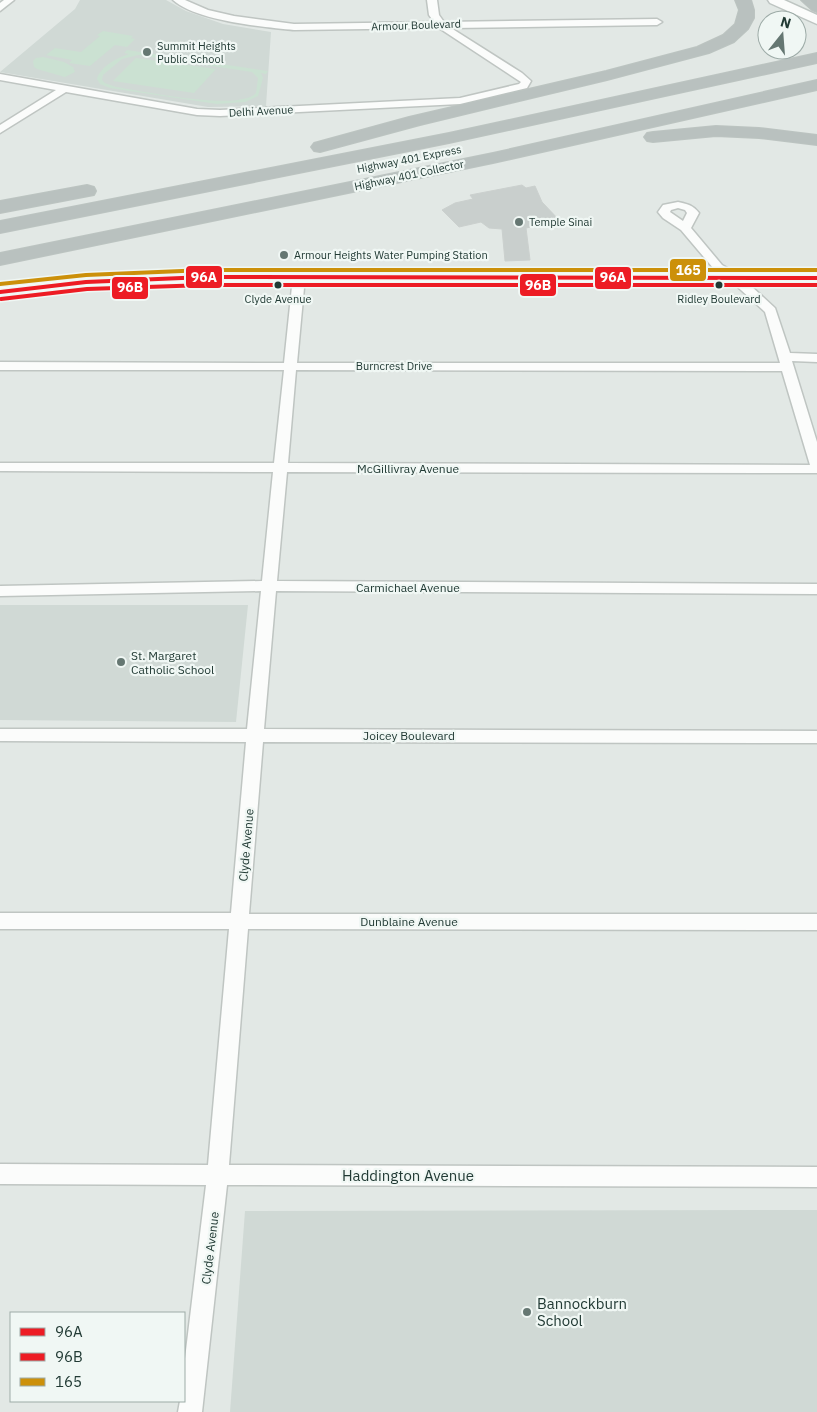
<svg xmlns="http://www.w3.org/2000/svg" width="817" height="1412" viewBox="0 0 817 1412" font-family="'IBM Plex Sans',sans-serif">
<style>
.built{fill:#d0d9d5}
.green{fill:#cbe1d2;fill-rule:evenodd}
.building{fill:#c9cfcd;stroke:#cbd0ce}
.lines{fill:none;stroke-linecap:round;stroke-linejoin:round}
.street-casing{stroke:#bfc5c2;stroke-width:3}
.secondary-casing{stroke:#bec5c2;stroke-width:3}
.highway-casing{stroke:#bcc4c1;stroke-width:2}
.street{fill:#fbfcfb;fill-rule:evenodd}
.secondary{fill:#fbfcfb;fill-rule:evenodd}
.highway{fill:#b9c1bf;fill-rule:evenodd}
.bus-1-casing{stroke:#f0f7f4;stroke-width:7}
.bus-2-casing{stroke:#f0f7f4;stroke-width:7}
.bus-3-casing{stroke:#f0f7f4;stroke-width:7}
.bus-1{stroke:#ed1c24;stroke-width:4}
.bus-2{stroke:#ed1c24;stroke-width:4}
.bus-3{stroke:#cc900a;stroke-width:4}
.poi-dot{fill:#657772;stroke:#f0f7f4;stroke-width:2}
.bus-dot{fill:#213a34;stroke:#f0f7f4;stroke-width:2}
.labels{text-anchor:middle;dominant-baseline:central;stroke-width:4.5;stroke-linejoin:round;paint-order:stroke}
.far-street-label{font-size:11px;fill:#213a34;stroke:#f0f7f4}
.far-poi-label{font-size:11px;fill:#213a34;stroke:#f0f7f4;text-anchor:start}
.bus-label{font-size:11px;fill:#213a34;stroke:#f0f7f4}
.street-label{font-size:12px;fill:#213a34;stroke:#f0f7f4}
.poi-label{font-size:12px;fill:#213a34;stroke:#f0f7f4;text-anchor:start}
.near-street-label{font-size:15px;fill:#213a34;stroke:#f0f7f4}
.near-poi-label{font-size:15px;fill:#213a34;stroke:#f0f7f4;text-anchor:start}
.line-badge{stroke:#f0f7f4;stroke-width:2}
.badge-label{font-size:14px;text-anchor:middle;font-weight:bold;fill:#fff}
</style>
<rect width="100%" height="100%" fill="#e2e8e5"/>
<g class="built">
<path d="M 80,0 L 166,0 L 186,11 L 223,24 L 271,32 L 266,106 L 208,107 L 0,72 L 75,9 Z"/>
<path d="M 0,605 L 248,605 L 236,722 L 0,720 Z"/>
<path d="M 817,1210 L 817,1412 L 230,1412 L 245,1211 Z"/>
</g>
<g class="green">
<path d="M 103,31 L 133,36 L 131,38 L 135,39 L 127,47 L 115,45 L 90,66 L 69,63 L 72,60 L 46,55 L 55,48 L 81,52 L 100,36 L 97,35 Z"/>
<path d="M 127,50 L 268,71 L 266,74 L 261,73 L 263,78 L 258,96 L 245,102 L 217,104 L 110,88 L 100,84 L 97,79 C 100,67 118,57 129,54 L 124,53 ZM 138,55 L 252,72 L 258,78 L 256,93 C 239,112 142,91 116,87 L 105,83 L 102,80 L 103,75 L 122,59 Z"/>
<path d="M 43,57 L 64,62 L 73,67 L 75,72 L 65,77 L 37,69 L 34,67 L 33,61 L 36,58 Z"/>
<path d="M 136,58 L 216,69 L 194,93 L 113,81 Z"/>
</g>
<path class="building" d="M 522,185 L 526,188 L 535,186 L 542,202 L 560,221 L 526,228 L 530,260 L 505,261 L 502,229 L 489,228 L 481,222 L 459,227 L 442,210 L 455,203 L 473,199 L 470,195 Z"/>
<g class="lines">
<defs>
<g id="street">
<path d="M 4,0 L 14,0 L 0,11 L 0,3 Z"/>
<path d="M 173,0 L 185,0 L 208,10 L 234,16 L 294,24 L 434,22 L 429,15 L 427,0 L 437,0 L 439,15 L 444,22 L 657,19 L 662,22 L 657,25 L 451,28 L 522,73 L 531,81 L 527,88 L 460,104 L 220,116 L 197,115 L 66,92 L 0,133 L 0,125 L 56,90 L 0,80 L 0,74 L 197,109 L 220,110 L 460,98 L 519,84 L 521,82 L 439,28 L 294,30 C 264,27 196,21 173,0 Z"/>
<path d="M 678,202 C 687,204 693,205 699,213 L 691,228 L 722,265 L 738,274 L 775,308 L 790,353 L 817,354 L 817,362 L 792,361 L 817,442 L 817,473 L 287,472 L 277,581 L 817,584 L 817,594 L 276,591 L 264,729 L 817,731 L 817,743 L 263,742 L 249,914 L 817,914 L 817,930 L 248,929 L 229,1165 L 817,1167 L 817,1187 L 227,1185 L 202,1412 L 178,1412 L 180,1401 L 184,1401 L 184,1367 L 206,1185 L 0,1184 L 0,1164 L 208,1165 L 229,929 L 0,929 L 0,913 L 231,913 L 246,742 L 0,741 L 0,729 L 247,729 L 261,591 L 0,596 L 0,586 L 262,581 L 273,472 L 0,471 L 0,463 L 274,463 L 284,370 L 0,370 L 0,362 L 284,363 L 293,277 L 299,273 L 305,277 L 297,363 L 780,363 L 765,312 L 730,280 L 714,269 L 681,230 L 663,218 L 658,212 L 663,205 ZM 678,208 L 685,210 L 687,213 L 683,221 L 670,212 L 671,210 ZM 296,370 L 782,371 L 810,465 L 288,463 Z"/>
</g>
<g id="secondary">
<path d="M 768,0 L 784,0 L 817,15 L 817,24 L 770,3 Z"/>
<path d="M 206,272 L 817,273 L 817,283 L 206,282 L 86,287 L 0,297 L 0,287 L 86,277 Z"/>
</g>
<g id="highway">
<path d="M 735,0 L 751,0 L 754,10 L 754,18 L 748,29 L 734,42 L 709,53 L 607,80 L 420,125 L 320,152 L 314,151 L 311,147 L 314,143 L 409,117 L 606,71 L 697,47 L 723,35 L 735,24 L 739,10 Z"/>
<path d="M 801,0 L 817,0 L 817,12 L 812,10 Z"/>
<path d="M 817,53 L 817,63 L 449,143 L 0,233 L 0,221 L 449,133 Z"/>
<path d="M 817,80 L 817,90 L 493,163 L 0,265 L 0,253 L 493,153 Z"/>
<path d="M 716,126 L 759,128 L 817,135 L 817,145 L 759,138 L 716,136 L 653,142 L 647,141 L 644,137 L 647,133 L 653,132 Z"/>
<path d="M 87,185 L 94,187 L 96,191 L 94,195 L 0,213 L 0,201 Z"/>
</g>
</defs>
<use href="#street" class="street-casing"/>
<use href="#secondary" class="secondary-casing"/>
<use href="#highway" class="highway-casing"/>
<use href="#street" class="street"/>
<use href="#secondary" class="secondary"/>
<use href="#highway" class="highway"/>
<defs>
<path id="bus-1" d="M 0,292 L 86,282 L 206,277 L 817,278"/>
<path id="bus-2" d="M 1,299 L 87,289 L 206,285 L 817,285"/>
<path id="bus-3" d="M 0,284 L 86,275 L 206,270 L 817,270"/>
</defs>
<use href="#bus-1" class="bus-1-casing"/>
<use href="#bus-2" class="bus-2-casing"/>
<use href="#bus-3" class="bus-3-casing"/>
<use href="#bus-1" class="bus-1"/>
<use href="#bus-2" class="bus-2"/>
<use href="#bus-3" class="bus-3"/>
</g>
<g class="poi-dot">
<circle cx="147" cy="52" r="5"/>
<circle cx="519" cy="222" r="5"/>
<circle cx="284" cy="255" r="5"/>
<circle cx="121" cy="662" r="5"/>
<circle cx="527" cy="1312" r="5"/>
</g>
<g class="bus-dot">
<circle cx="278" cy="285" r="4.5"/>
<circle cx="719" cy="285" r="4.5"/>
</g>
<g class="labels">
<g class="far-street-label">
<text transform="translate(416 25) rotate(-2)">Armour Boulevard</text>
<text transform="translate(261 111) rotate(-3)">Delhi Avenue</text>
<text transform="translate(409 159) rotate(-11)">Highway 401 Express</text>
<text transform="translate(409 175) rotate(-12)">Highway 401 Collector</text>
<text x="394" y="366">Burncrest Drive</text>
</g>
<g class="far-poi-label">
<text x="157" y="46">Summit Heights<tspan x="157" dy="13">Public School</tspan></text>
<text x="529" y="222">Temple Sinai</text>
<text x="294" y="255">Armour Heights Water Pumping Station</text>
</g>
<g class="bus-label">
<text x="278" y="299">Clyde Avenue</text>
<text x="719" y="299">Ridley Boulevard</text>
</g>
<g class="street-label">
<text x="408" y="468">McGillivray Avenue</text>
<text x="408" y="587">Carmichael Avenue</text>
<text x="409" y="735">Joicey Boulevard</text>
<text transform="translate(246 845) rotate(-85)">Clyde Avenue</text>
<text x="409" y="921">Dunblaine Avenue</text>
<text transform="translate(210 1248) rotate(-83)">Clyde Avenue</text>
</g>
<g class="poi-label">
<text x="131" y="655">St. Margaret<tspan x="131" dy="14">Catholic School</tspan></text>
</g>
<g class="near-street-label">
<text x="408" y="1175">Haddington Avenue</text>
</g>
<g class="near-poi-label">
<text x="537" y="1303">Bannockburn<tspan x="537" dy="17">School</tspan></text>
</g>
</g>
<g class="line-badge">
<rect x="669" y="258" width="38" height="24" rx="5" fill="#cc900a"/>
<rect x="185" y="265" width="38" height="24" rx="5" fill="#ed1c24"/>
<rect x="594" y="266" width="38" height="24" rx="5" fill="#ed1c24"/>
<rect x="519" y="273" width="38" height="24" rx="5" fill="#ed1c24"/>
<rect x="111" y="276" width="38" height="24" rx="5" fill="#ed1c24"/>
</g>
<g class="badge-label">
<text x="688" y="275">165</text>
<text x="204" y="282">96A</text>
<text x="613" y="282">96A</text>
<text x="538" y="290">96B</text>
<text x="130" y="292">96B</text>
</g>
<rect x="10" y="1312" width="175" height="90" fill="#f0f7f4" stroke="#9daba7"/>
<rect x="20" y="1328" width="25" height="8" fill="#ed1c24" stroke="#9daba7"/>
<text x="55" y="1337" font-size="15" fill="#213a34">96A</text>
<rect x="20" y="1353" width="25" height="8" fill="#ed1c24" stroke="#9daba7"/>
<text x="55" y="1362" font-size="15" fill="#213a34">96B</text>
<rect x="20" y="1378" width="25" height="8" fill="#cc900a" stroke="#9daba7"/>
<text x="55" y="1387" font-size="15" fill="#213a34">165</text>
<g transform="translate(782 35) rotate(17)"><circle r="24" fill="#f0f7f4" stroke="#9daba7"/>
<path d="M0-4L9 19L0 12L-9 19Z" fill="#657772"/>
<text y="-8" font-size="14" font-weight="bold" text-anchor="middle" fill="#213a34">N</text>
</g>
</svg>
